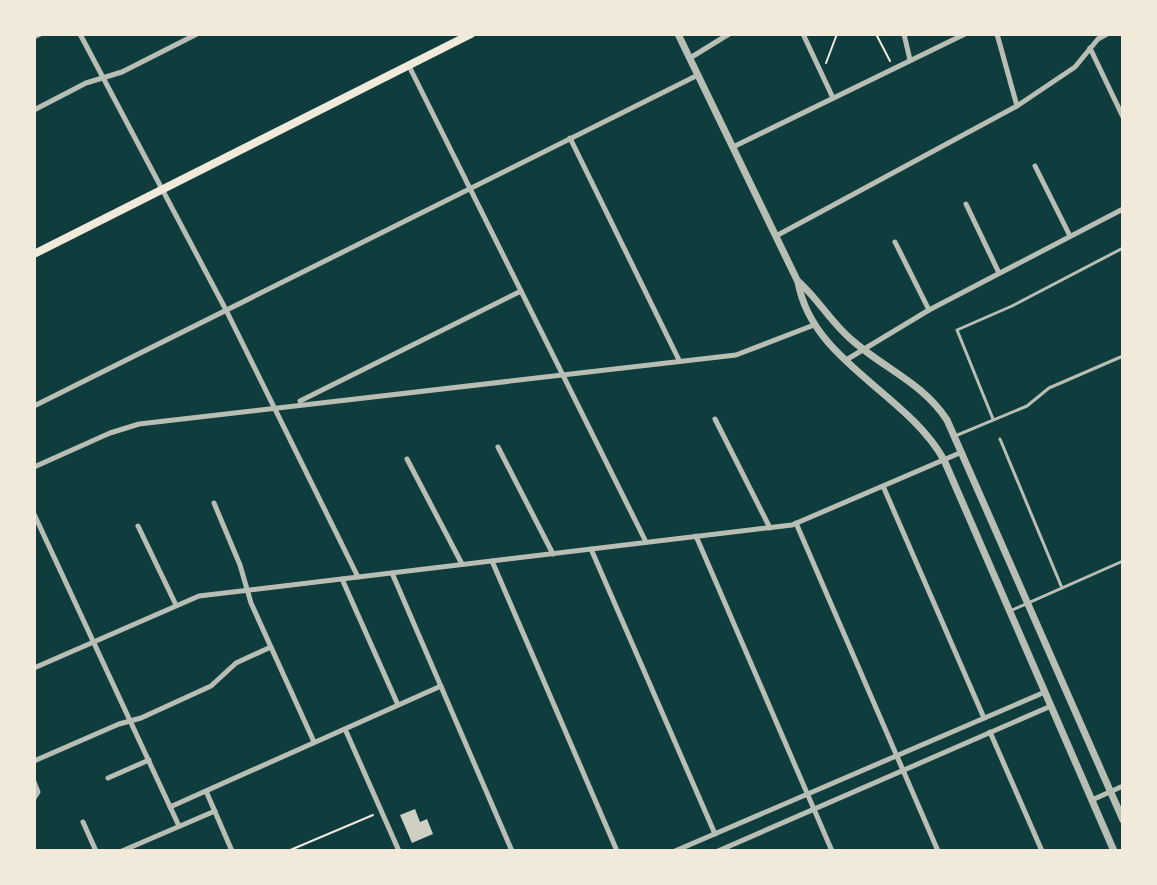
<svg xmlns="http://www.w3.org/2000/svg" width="1157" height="885" viewBox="0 0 1157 885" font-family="Merriweather,serif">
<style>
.building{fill:#cfcfc3}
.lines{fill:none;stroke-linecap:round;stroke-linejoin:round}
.path{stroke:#f1e9da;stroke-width:2}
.service{stroke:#b8beb3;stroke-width:3}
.minor{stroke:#b8beb3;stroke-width:5}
.tertiary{stroke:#b8beb3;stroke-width:7}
.secondary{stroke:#f1e9da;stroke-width:8}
</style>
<rect width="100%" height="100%" fill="#0f3d3e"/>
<path class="building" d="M 415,809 L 420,822 L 427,819 L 433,834 L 412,843 L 400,815 Z"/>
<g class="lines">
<g class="path">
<path d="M 876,34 L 890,61"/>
<path d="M 826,63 L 837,34"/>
<path d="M 288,851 L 373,815"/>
</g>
<g class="service">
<path d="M 993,419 L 957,330 L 1012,306 L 1123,248"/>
<path d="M 955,436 L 1027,406 L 1049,388 L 1123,356"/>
<path d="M 1000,439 L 1062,588"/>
<path d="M 1010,611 L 1123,561"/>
</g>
<g class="minor">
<path d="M 80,34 L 226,310 L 358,577"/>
<path d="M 803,34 L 833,98"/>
<path d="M 904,34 L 910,60"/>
<path d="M 997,34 L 1017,106"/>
<path d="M 34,37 L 40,34"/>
<path d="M 1090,48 L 1123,117"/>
<path d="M 690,58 L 729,34"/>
<path d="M 409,66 L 646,542"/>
<path d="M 34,110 L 86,83 L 122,72 L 197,34"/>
<path d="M 570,138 L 679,360"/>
<path d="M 733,147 L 965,34"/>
<path d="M 1035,166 L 1070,236"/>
<path d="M 966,204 L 999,273"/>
<path d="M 776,236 L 1017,106 L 1075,67 L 1098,39 L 1107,34"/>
<path d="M 895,242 L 929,310"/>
<path d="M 846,360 L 929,310 L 1123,209"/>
<path d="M 300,401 L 521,291"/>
<path d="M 34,406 L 698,75"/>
<path d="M 715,419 L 770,528"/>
<path d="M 498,447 L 553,554"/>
<path d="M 407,459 L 462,564"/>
<path d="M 34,467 L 110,433 L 139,424 L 736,355 L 814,325"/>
<path d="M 883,486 L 984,718"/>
<path d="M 214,503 L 240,565 L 251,603 L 314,742"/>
<path d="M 34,514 L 179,826"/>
<path d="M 796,523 L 938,851"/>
<path d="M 138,526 L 176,605"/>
<path d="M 696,536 L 832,851"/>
<path d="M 591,549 L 715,834"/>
<path d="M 492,561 L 617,851"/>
<path d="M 392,573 L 512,851"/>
<path d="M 342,579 L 398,705"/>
<path d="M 34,668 L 199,596 L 792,525 L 962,452"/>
<path d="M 345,729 L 399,851"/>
<path d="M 990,732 L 1042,851"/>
<path d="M 34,761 L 119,724 L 141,718 L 211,686 L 236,663 L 271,647"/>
<path d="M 108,778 L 149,760"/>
<path d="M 34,782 L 38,792 L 34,798"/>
<path d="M 206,791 L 232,851"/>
<path d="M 1092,800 L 1123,786"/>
<path d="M 170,807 L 441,686"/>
<path d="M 83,822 L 96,851"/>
<path d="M 122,851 L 215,811"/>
<path d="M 675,851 L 1045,692"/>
<path d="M 718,851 L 1051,706"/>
</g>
<g class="tertiary">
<path d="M 678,34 L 798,282 C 812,362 906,392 944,460 L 1114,851"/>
<path d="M 799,282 C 819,300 832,324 853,341 C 885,369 923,383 947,420 L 1123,820"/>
</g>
<path class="secondary" d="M 34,254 L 471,34"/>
</g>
<rect width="1157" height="885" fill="none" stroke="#f1e9da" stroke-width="72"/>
</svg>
